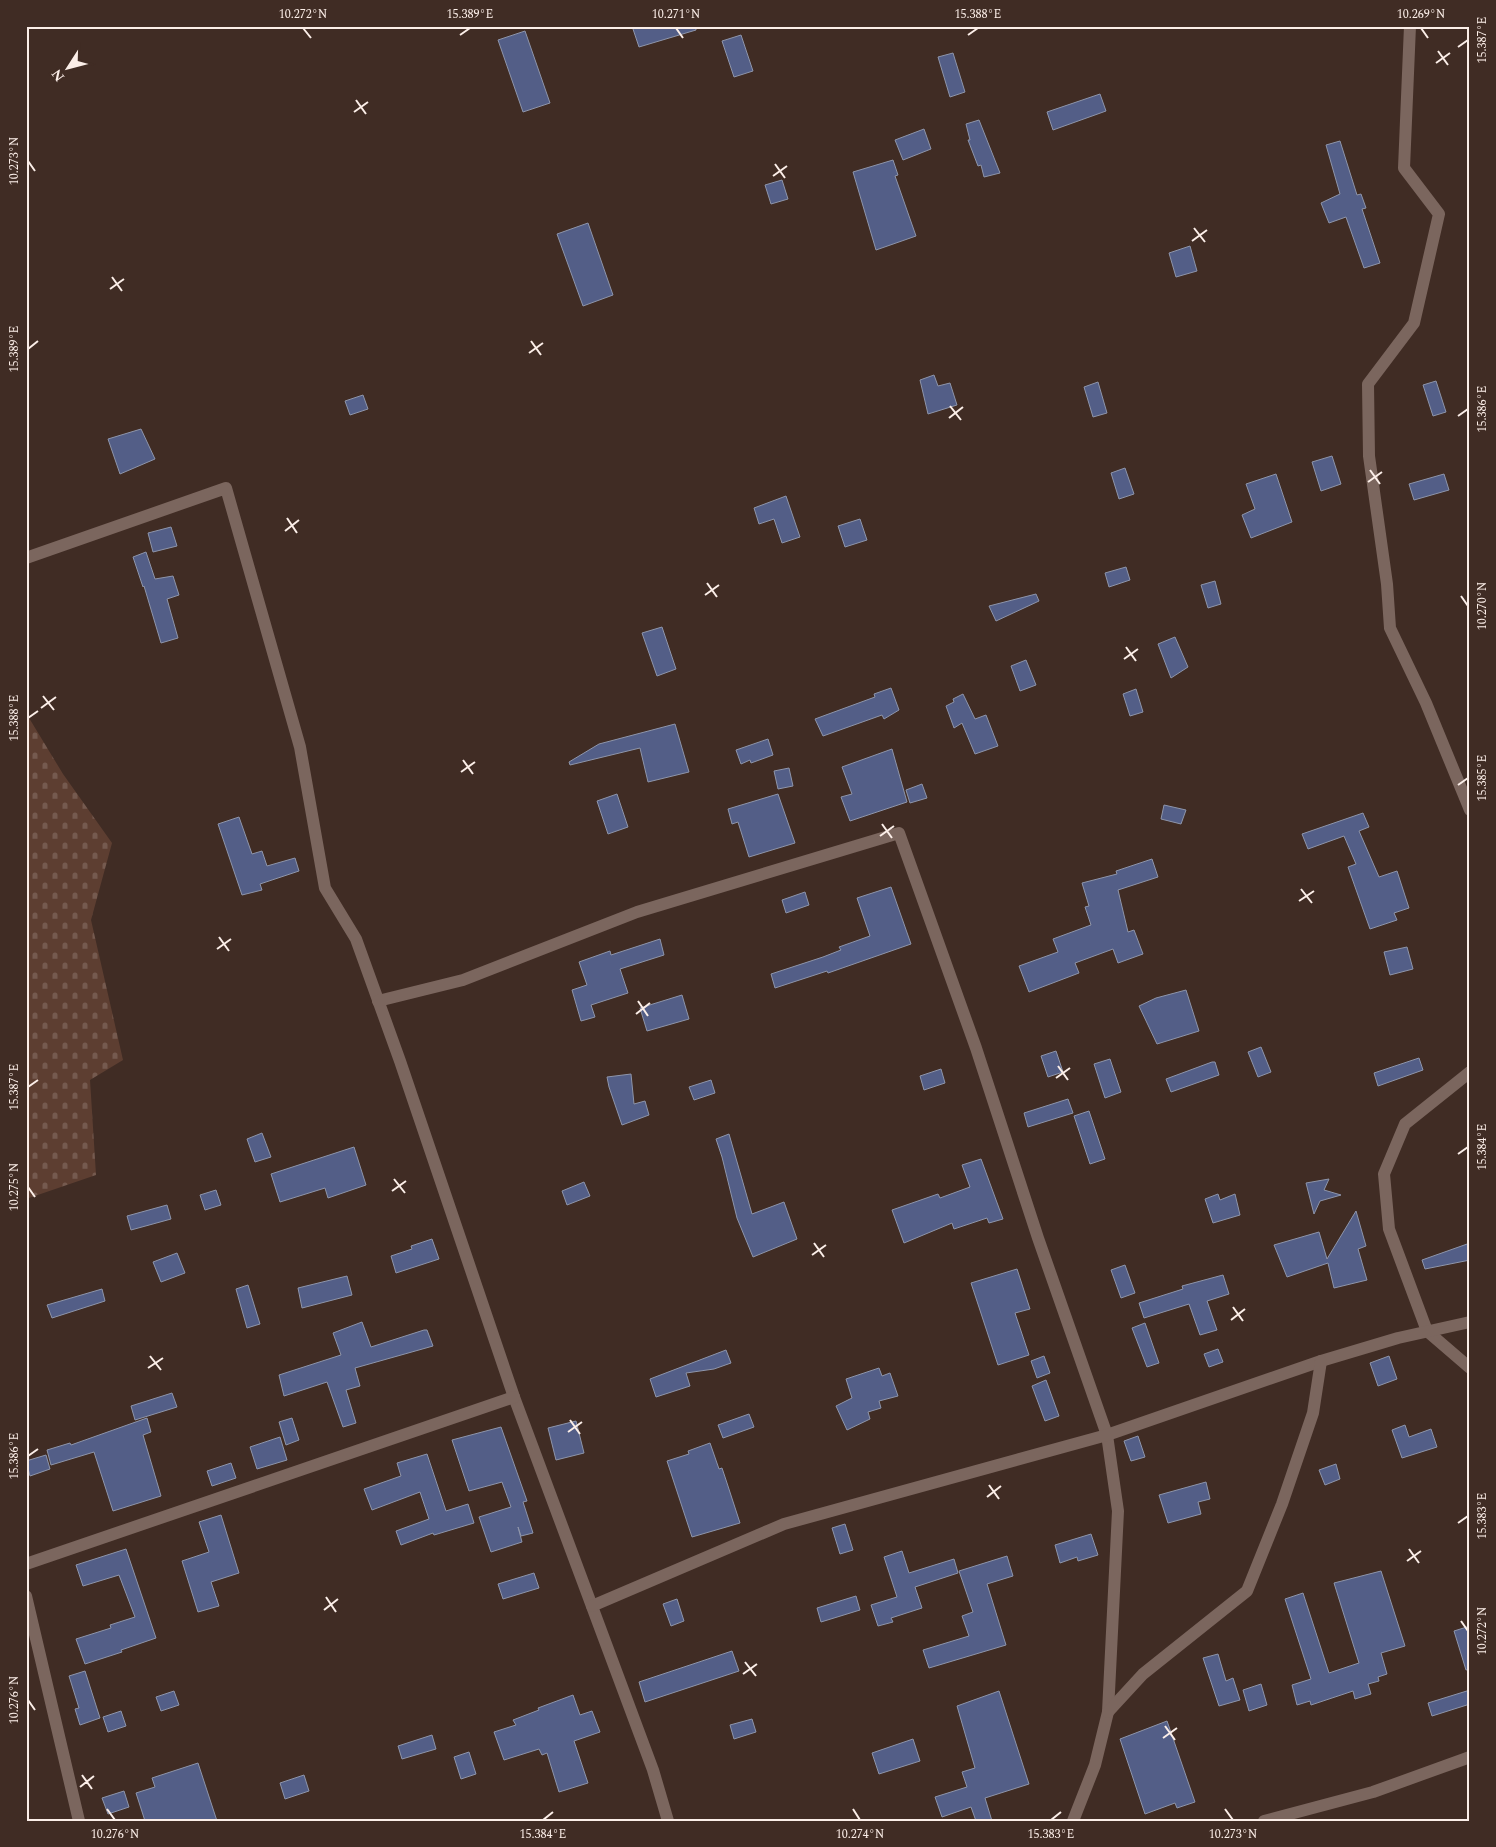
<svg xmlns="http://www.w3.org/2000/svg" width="1496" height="1847" viewBox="0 0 1496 1847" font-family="Spectral,serif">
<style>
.cemetery{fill:url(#cemetery-stones)}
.building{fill:#535e87;stroke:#8e95aa}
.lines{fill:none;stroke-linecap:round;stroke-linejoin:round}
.minor{stroke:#7b665e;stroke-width:12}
.ticks{fill:none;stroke:#fbeee8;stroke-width:2}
.neatline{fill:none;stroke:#fbeee8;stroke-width:2}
.ticks-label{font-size:12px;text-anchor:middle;fill:#fbeee8}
</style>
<defs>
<pattern id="cemetery-stones" width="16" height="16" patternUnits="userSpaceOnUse" patternTransform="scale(1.25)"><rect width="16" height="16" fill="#5d3e31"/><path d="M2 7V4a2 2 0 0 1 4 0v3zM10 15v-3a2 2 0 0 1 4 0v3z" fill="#755a4f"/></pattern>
</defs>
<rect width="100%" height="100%" fill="#402c24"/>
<path class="cemetery" d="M 26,713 L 63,774 L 112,843 L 91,920 L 123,1060 L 90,1080 L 96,1175 L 26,1199 Z"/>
<g class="building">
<path d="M 632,26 L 696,26 L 696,30 L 639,47 Z"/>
<path d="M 525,31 L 550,103 L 523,112 L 498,40 Z"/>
<path d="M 741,35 L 753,71 L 734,77 L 722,41 Z"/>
<path d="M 953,53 L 965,92 L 950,97 L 938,57 Z"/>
<path d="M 1100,94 L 1106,111 L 1053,130 L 1047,112 Z"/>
<path d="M 979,120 L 1000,173 L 984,177 L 981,165 L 978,166 L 968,140 L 970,140 L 966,124 Z"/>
<path d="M 924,129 L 931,149 L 903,160 L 895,140 Z"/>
<path d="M 1340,141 L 1357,195 L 1361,194 L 1366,208 L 1362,209 L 1380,263 L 1364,268 L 1346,217 L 1329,223 L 1321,203 L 1340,194 L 1326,145 Z"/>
<path d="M 893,160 L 898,175 L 895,176 L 916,236 L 876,250 L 853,172 Z"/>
<path d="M 782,180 L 788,199 L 771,204 L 765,185 Z"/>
<path d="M 588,223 L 613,295 L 583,306 L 557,234 Z"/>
<path d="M 1190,246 L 1197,271 L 1176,277 L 1169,253 Z"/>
<path d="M 934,375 L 938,386 L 950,383 L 957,405 L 928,414 L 920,380 Z"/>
<path d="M 1436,381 L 1446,412 L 1433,416 L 1423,385 Z"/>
<path d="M 1098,382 L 1107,413 L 1093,417 L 1084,387 Z"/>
<path d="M 363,395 L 368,409 L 350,415 L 345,401 Z"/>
<path d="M 141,429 L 155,459 L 120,474 L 108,439 Z"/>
<path d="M 1332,456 L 1341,484 L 1321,491 L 1312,462 Z"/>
<path d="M 1125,468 L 1134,494 L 1119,499 L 1111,473 Z"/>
<path d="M 1276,474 L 1292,522 L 1251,538 L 1242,515 L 1255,509 L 1246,484 Z"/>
<path d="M 1444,474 L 1449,490 L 1414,500 L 1409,484 Z"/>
<path d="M 786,496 L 800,537 L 782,543 L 774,519 L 759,524 L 754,508 Z"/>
<path d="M 860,519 L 867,540 L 845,547 L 838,526 Z"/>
<path d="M 171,527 L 177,546 L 153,552 L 148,533 Z"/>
<path d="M 146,552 L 155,579 L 173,576 L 179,595 L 167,599 L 178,638 L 161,643 L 144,586 L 143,587 L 133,557 Z"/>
<path d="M 1126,567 L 1130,580 L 1109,587 L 1105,573 Z"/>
<path d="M 1215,581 L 1221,604 L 1208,608 L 1201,585 Z"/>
<path d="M 1036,594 L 1039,601 L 996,621 L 989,606 Z"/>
<path d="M 662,627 L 676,669 L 657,676 L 642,633 Z"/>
<path d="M 1175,637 L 1188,667 L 1171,678 L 1158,644 Z"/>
<path d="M 1026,660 L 1036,685 L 1020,691 L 1011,666 Z"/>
<path d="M 891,688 L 899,710 L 884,719 L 882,715 L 823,736 L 815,719 L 875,697 L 874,694 Z"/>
<path d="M 1136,689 L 1143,712 L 1130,716 L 1123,694 Z"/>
<path d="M 963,694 L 975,719 L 986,715 L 998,746 L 975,754 L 962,723 L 954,728 L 946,706 L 954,702 L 953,699 Z"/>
<path d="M 675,724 L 689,772 L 648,782 L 640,748 L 570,765 L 569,762 L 599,744 Z"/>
<path d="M 768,739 L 773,755 L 751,763 L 750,760 L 741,764 L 736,750 Z"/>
<path d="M 892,749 L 907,802 L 850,821 L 841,797 L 852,794 L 842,767 Z"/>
<path d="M 789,768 L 793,786 L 778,789 L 774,771 Z"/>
<path d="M 922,784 L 927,798 L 910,803 L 906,790 Z"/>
<path d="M 617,794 L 628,827 L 608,834 L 597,801 Z"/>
<path d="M 778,794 L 795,843 L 749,857 L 738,822 L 732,824 L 728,809 Z"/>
<path d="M 1164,805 L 1186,810 L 1181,824 L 1161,819 Z"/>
<path d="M 1363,813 L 1369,827 L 1359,831 L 1379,877 L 1397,871 L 1409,908 L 1394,913 L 1397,920 L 1370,929 L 1348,867 L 1356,864 L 1344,836 L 1308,849 L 1302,834 Z"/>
<path d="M 239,817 L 252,854 L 262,851 L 267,866 L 295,858 L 299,871 L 260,884 L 262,890 L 242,895 L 218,824 Z"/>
<path d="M 1152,859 L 1158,877 L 1118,890 L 1128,932 L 1134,930 L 1143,954 L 1118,963 L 1113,949 L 1075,963 L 1079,973 L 1029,992 L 1019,966 L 1058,952 L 1053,939 L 1091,925 L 1085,907 L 1089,906 L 1082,883 L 1117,874 L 1116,871 Z"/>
<path d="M 891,887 L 911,944 L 828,973 L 827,971 L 775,988 L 771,974 L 823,957 L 841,950 L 839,947 L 870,936 L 857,898 Z"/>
<path d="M 805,892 L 809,905 L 786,913 L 782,900 Z"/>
<path d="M 660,939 L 664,955 L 620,969 L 628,993 L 591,1005 L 595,1017 L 581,1021 L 572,990 L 587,985 L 579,962 L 610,951 L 611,955 Z"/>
<path d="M 1407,947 L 1413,969 L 1390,975 L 1384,952 Z"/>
<path d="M 1186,990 L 1199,1031 L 1157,1044 L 1139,1006 L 1156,998 Z"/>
<path d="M 682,995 L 689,1019 L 647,1031 L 640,1008 Z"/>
<path d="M 1261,1047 L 1271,1072 L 1258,1077 L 1248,1052 Z"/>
<path d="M 1056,1051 L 1063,1072 L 1048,1077 L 1041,1056 Z"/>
<path d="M 1419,1058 L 1423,1070 L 1378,1086 L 1374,1073 Z"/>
<path d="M 1110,1059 L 1121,1092 L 1105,1098 L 1094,1064 Z"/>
<path d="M 1212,1062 L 1215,1062 L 1219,1075 L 1171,1092 L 1166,1079 Z"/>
<path d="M 941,1069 L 945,1083 L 924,1090 L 920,1076 Z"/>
<path d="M 631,1074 L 634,1104 L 645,1101 L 649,1115 L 622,1125 L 609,1087 L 607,1077 Z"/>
<path d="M 711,1080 L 715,1093 L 694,1100 L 689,1087 Z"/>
<path d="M 1068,1099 L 1073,1113 L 1028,1127 L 1024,1113 Z"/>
<path d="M 1089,1111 L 1105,1159 L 1090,1164 L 1074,1116 Z"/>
<path d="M 262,1133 L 271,1157 L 255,1162 L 247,1139 Z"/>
<path d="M 729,1134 L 752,1214 L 784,1202 L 797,1239 L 753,1257 L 737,1218 L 722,1157 L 716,1139 Z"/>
<path d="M 354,1147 L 366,1185 L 328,1198 L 325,1188 L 280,1202 L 271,1174 Z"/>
<path d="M 981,1159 L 1003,1219 L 989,1223 L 987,1218 L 954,1229 L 952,1223 L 904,1243 L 892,1210 L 938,1194 L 940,1198 L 970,1187 L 962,1165 Z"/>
<path d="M 1329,1179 L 1324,1190 L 1341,1195 L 1320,1201 L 1314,1214 L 1306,1183 Z"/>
<path d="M 584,1182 L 590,1196 L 567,1205 L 562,1191 Z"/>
<path d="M 216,1190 L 221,1205 L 205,1210 L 200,1195 Z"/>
<path d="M 1218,1194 L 1220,1200 L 1235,1194 L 1240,1215 L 1213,1223 L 1205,1199 Z"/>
<path d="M 167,1205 L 171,1219 L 131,1230 L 127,1216 Z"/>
<path d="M 1356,1211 L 1366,1246 L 1358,1249 L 1367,1280 L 1334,1288 L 1328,1263 L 1287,1277 L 1274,1245 L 1319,1232 L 1327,1259 Z"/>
<path d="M 432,1239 L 439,1259 L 396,1273 L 391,1256 L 412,1249 L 411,1246 Z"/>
<path d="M 1470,1243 L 1470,1260 L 1425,1269 L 1422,1260 Z"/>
<path d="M 177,1253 L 185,1273 L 161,1282 L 153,1262 Z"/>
<path d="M 1125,1265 L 1135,1293 L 1121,1298 L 1111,1270 Z"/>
<path d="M 1017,1269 L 1030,1309 L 1015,1313 L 1029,1355 L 998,1365 L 971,1283 Z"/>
<path d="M 1223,1275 L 1229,1294 L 1207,1301 L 1217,1330 L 1200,1335 L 1189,1304 L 1144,1318 L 1139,1303 L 1183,1289 L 1182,1286 Z"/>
<path d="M 347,1276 L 352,1295 L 302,1308 L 298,1288 Z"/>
<path d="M 248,1285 L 260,1324 L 247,1328 L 236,1289 Z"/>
<path d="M 102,1289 L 105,1301 L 52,1318 L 47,1305 Z"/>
<path d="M 362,1322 L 371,1347 L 424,1330 L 427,1330 L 433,1346 L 355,1368 L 360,1386 L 346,1390 L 356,1423 L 343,1427 L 327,1382 L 284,1396 L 279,1375 L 341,1355 L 333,1333 Z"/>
<path d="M 1145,1323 L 1159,1363 L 1147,1367 L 1132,1328 Z"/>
<path d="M 1218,1349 L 1223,1362 L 1209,1367 L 1204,1354 Z"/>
<path d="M 726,1350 L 731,1363 L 714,1369 L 686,1373 L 690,1386 L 656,1397 L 650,1379 Z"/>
<path d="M 1044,1356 L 1050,1373 L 1037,1378 L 1031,1361 Z"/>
<path d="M 1389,1356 L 1397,1379 L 1378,1386 L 1370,1363 Z"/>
<path d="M 879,1368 L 882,1376 L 890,1373 L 898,1396 L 879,1401 L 881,1408 L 868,1412 L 870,1419 L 847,1430 L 836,1406 L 852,1398 L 846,1379 Z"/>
<path d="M 1046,1380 L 1059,1416 L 1045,1421 L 1032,1386 Z"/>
<path d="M 172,1393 L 177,1407 L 135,1420 L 131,1406 Z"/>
<path d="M 749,1414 L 754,1427 L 723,1438 L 718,1425 Z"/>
<path d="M 147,1418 L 151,1432 L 143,1435 L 161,1496 L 113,1511 L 94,1452 L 51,1465 L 47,1450 L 70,1443 L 71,1445 Z"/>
<path d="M 292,1418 L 299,1440 L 286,1445 L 279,1422 Z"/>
<path d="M 576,1421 L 584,1453 L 556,1460 L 548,1428 Z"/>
<path d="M 1405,1425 L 1409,1437 L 1431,1429 L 1437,1447 L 1402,1458 L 1392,1430 Z"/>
<path d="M 501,1427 L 527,1501 L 523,1502 L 533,1533 L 521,1536 L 518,1527 L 522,1542 L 491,1552 L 479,1517 L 511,1507 L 502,1482 L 469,1491 L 452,1440 Z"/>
<path d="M 1138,1436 L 1145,1457 L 1131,1461 L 1124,1441 Z"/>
<path d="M 280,1437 L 287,1460 L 257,1469 L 250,1447 Z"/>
<path d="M 710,1443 L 719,1469 L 722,1468 L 726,1480 L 740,1523 L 692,1537 L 667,1461 L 689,1454 L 688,1451 Z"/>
<path d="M 427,1454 L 446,1511 L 468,1504 L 474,1523 L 434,1535 L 433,1533 L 401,1545 L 396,1531 L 429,1519 L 420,1492 L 372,1510 L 364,1489 L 401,1476 L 397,1463 Z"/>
<path d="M 46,1455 L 50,1469 L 30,1476 L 26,1461 Z"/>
<path d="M 231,1463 L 236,1478 L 212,1486 L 207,1471 Z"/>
<path d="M 1336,1464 L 1340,1479 L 1325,1485 L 1319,1470 Z"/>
<path d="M 1206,1482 L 1210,1499 L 1198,1502 L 1201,1514 L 1168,1523 L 1159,1495 Z"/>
<path d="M 221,1515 L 239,1573 L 211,1582 L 219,1606 L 198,1612 L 182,1561 L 209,1552 L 199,1522 Z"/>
<path d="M 845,1524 L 853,1550 L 840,1554 L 832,1528 Z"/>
<path d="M 1091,1534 L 1098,1555 L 1078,1561 L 1077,1557 L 1060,1563 L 1055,1545 Z"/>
<path d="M 126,1549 L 156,1638 L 121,1650 L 122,1652 L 85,1664 L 76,1639 L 111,1628 L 110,1625 L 135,1617 L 119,1575 L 83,1586 L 76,1565 Z"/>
<path d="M 902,1551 L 909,1573 L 954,1559 L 958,1573 L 915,1587 L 922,1608 L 891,1618 L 893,1622 L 878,1626 L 871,1605 L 897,1597 L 884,1557 Z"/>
<path d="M 1007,1556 L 1013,1576 L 987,1584 L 1006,1645 L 929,1668 L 923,1650 L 969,1636 L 962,1616 L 973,1612 L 959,1571 Z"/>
<path d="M 1381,1571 L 1405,1646 L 1381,1653 L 1387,1674 L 1378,1677 L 1379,1681 L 1368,1684 L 1371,1694 L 1355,1699 L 1353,1691 L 1311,1705 L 1310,1701 L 1297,1705 L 1292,1685 L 1311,1679 L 1285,1599 L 1303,1593 L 1329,1673 L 1359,1663 L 1334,1583 Z"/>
<path d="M 534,1573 L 539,1588 L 503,1599 L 498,1584 Z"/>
<path d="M 856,1596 L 860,1610 L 821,1622 L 817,1608 Z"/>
<path d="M 677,1599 L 684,1621 L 671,1626 L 663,1604 Z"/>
<path d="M 1470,1626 L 1470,1669 L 1466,1670 L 1454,1631 Z"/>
<path d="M 732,1651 L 739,1671 L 645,1702 L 639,1682 Z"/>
<path d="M 1218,1654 L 1226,1681 L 1233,1678 L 1240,1700 L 1219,1706 L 1203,1658 Z"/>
<path d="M 85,1671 L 100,1718 L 80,1725 L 75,1709 L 79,1708 L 69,1676 Z"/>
<path d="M 1261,1684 L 1267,1705 L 1249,1711 L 1243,1690 Z"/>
<path d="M 1470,1690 L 1470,1704 L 1432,1716 L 1428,1703 Z"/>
<path d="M 174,1691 L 179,1705 L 161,1711 L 156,1697 Z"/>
<path d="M 999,1691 L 1029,1784 L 985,1798 L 992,1821 L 976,1821 L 971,1807 L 942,1817 L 935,1797 L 967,1787 L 962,1772 L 975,1768 L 957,1706 Z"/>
<path d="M 573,1695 L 580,1715 L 592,1711 L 600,1732 L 574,1741 L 588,1783 L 559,1792 L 547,1753 L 542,1755 L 539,1749 L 504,1760 L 494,1732 L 516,1725 L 513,1720 L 539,1710 L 538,1708 Z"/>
<path d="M 121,1711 L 126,1726 L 108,1732 L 103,1717 Z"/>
<path d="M 752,1719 L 756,1732 L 734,1739 L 730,1725 Z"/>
<path d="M 1167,1721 L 1195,1802 L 1177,1808 L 1175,1803 L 1145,1814 L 1120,1739 Z"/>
<path d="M 432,1735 L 436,1749 L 402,1759 L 398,1746 Z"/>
<path d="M 913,1739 L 920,1761 L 879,1774 L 872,1753 Z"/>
<path d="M 469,1752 L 476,1774 L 461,1779 L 454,1757 Z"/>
<path d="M 198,1763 L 217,1821 L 145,1821 L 136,1793 L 155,1787 L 152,1778 Z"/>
<path d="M 304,1775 L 309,1791 L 285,1799 L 280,1783 Z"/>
<path d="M 124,1791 L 129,1807 L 108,1814 L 102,1798 Z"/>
</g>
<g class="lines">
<g class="minor">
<path d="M 1410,26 L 1404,168 L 1439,214 L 1414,323 L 1368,384 L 1369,456 L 1387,584 L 1390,628 L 1426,703 L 1470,810"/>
<path d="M 26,558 L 226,488 L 300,747 L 325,888 L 356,939 L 400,1061 L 514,1397 L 653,1770 L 668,1821"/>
<path d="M 378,1001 L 463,980 L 637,912 L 899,833 L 976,1048 L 1038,1238 L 1107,1435 L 1118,1511 L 1108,1712 L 1095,1765 L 1073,1821"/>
<path d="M 1470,1072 L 1405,1124 L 1384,1174 L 1389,1229 L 1427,1331 L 1470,1368"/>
<path d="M 26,1564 L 514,1397"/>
<path d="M 26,1596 L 79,1821"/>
<path d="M 592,1606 L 784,1524 L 1107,1435 L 1321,1361 L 1398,1338 L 1470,1322"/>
<path d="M 1108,1712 L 1143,1674 L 1247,1591 L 1282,1504 L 1313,1413 L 1321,1361"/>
<path d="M 1264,1821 L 1373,1792 L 1470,1757"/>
</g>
</g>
<path class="ticks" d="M 303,28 L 311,38M 676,28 L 683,38M 1421,28 L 1428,38M 460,35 L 470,28M 968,35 L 978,28M 1458,47 L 1468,40M 1438,51 L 1448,65M 1436,63 L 1450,53M 356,100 L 366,114M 354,112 L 368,102M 28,161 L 35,171M 775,164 L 785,178M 773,176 L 787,166M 1194,228 L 1205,242M 1192,241 L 1207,230M 112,277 L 122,291M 110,289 L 124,279M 531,341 L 541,355M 28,349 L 38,341M 529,353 L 543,343M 950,406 L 961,420M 1458,416 L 1468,409M 949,418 L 963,407M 1370,470 L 1380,484M 1368,482 L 1382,472M 287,518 L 297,533M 285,531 L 299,520M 707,583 L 717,597M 705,595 L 719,585M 1461,596 L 1468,606M 1126,647 L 1136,661M 1124,659 L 1138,649M 43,696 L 54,710M 41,708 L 56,697M 28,718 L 38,711M 463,760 L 473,774M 461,772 L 475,762M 1458,785 L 1468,778M 882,824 L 892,838M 880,836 L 894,826M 1301,889 L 1312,903M 1299,901 L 1314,891M 219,937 L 229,951M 217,949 L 231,939M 638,1001 L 648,1016M 636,1014 L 650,1003M 1058,1066 L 1068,1080M 1056,1078 L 1070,1068M 28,1087 L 38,1080M 1458,1154 L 1468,1147M 394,1179 L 405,1193M 28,1187 L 35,1197M 392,1191 L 406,1181M 814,1243 L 824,1257M 812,1255 L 826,1245M 1233,1307 L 1243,1321M 1231,1320 L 1245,1309M 150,1356 L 161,1370M 148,1368 L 163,1358M 570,1420 L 580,1434M 568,1432 L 582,1422M 28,1456 L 38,1449M 989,1485 L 999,1499M 987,1497 L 1001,1486M 1458,1523 L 1468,1516M 1409,1549 L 1419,1563M 1407,1561 L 1421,1551M 326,1597 L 336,1612M 324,1610 L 338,1599M 1461,1621 L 1468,1631M 745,1662 L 756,1676M 743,1674 L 757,1664M 28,1700 L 35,1710M 1165,1726 L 1175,1740M 1163,1738 L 1177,1728M 82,1775 L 92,1789M 80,1787 L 94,1776M 107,1809 L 115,1820M 853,1809 L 860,1820M 1225,1809 L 1233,1820M 543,1820 L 553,1812M 1051,1820 L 1061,1812"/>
<rect width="1496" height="1847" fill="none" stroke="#402c24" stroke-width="55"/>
<g transform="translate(68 68) rotate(234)" stroke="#402c24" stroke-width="4" paint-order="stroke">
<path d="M0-4L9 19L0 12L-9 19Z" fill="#fbeee8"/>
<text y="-8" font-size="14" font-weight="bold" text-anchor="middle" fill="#fbeee8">N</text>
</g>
<rect x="28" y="28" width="1440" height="1792" class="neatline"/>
<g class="ticks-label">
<text x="303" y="18">10.272°N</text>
<text x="470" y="18">15.389°E</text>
<text x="676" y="18">10.271°N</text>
<text x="978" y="18">15.388°E</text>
<text x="1421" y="18">10.269°N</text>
<text transform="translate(1482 40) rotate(-90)" y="4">15.387°E</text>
<text transform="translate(14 161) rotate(-90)" y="4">10.273°N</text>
<text transform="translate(14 349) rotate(-90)" y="4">15.389°E</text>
<text transform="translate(1482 409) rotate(-90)" y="4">15.386°E</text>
<text transform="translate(1482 606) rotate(-90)" y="4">10.270°N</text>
<text transform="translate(14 718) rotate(-90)" y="4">15.388°E</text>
<text transform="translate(1482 778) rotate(-90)" y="4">15.385°E</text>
<text transform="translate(14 1087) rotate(-90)" y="4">15.387°E</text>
<text transform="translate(1482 1147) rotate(-90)" y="4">15.384°E</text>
<text transform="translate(14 1187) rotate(-90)" y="4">10.275°N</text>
<text transform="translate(14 1456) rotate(-90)" y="4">15.386°E</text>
<text transform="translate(1482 1516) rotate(-90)" y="4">15.383°E</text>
<text transform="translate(1482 1631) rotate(-90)" y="4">10.272°N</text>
<text transform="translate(14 1700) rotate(-90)" y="4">10.276°N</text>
<text x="115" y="1838">10.276°N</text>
<text x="543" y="1838">15.384°E</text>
<text x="860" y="1838">10.274°N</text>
<text x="1051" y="1838">15.383°E</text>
<text x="1233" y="1838">10.273°N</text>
</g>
</svg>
